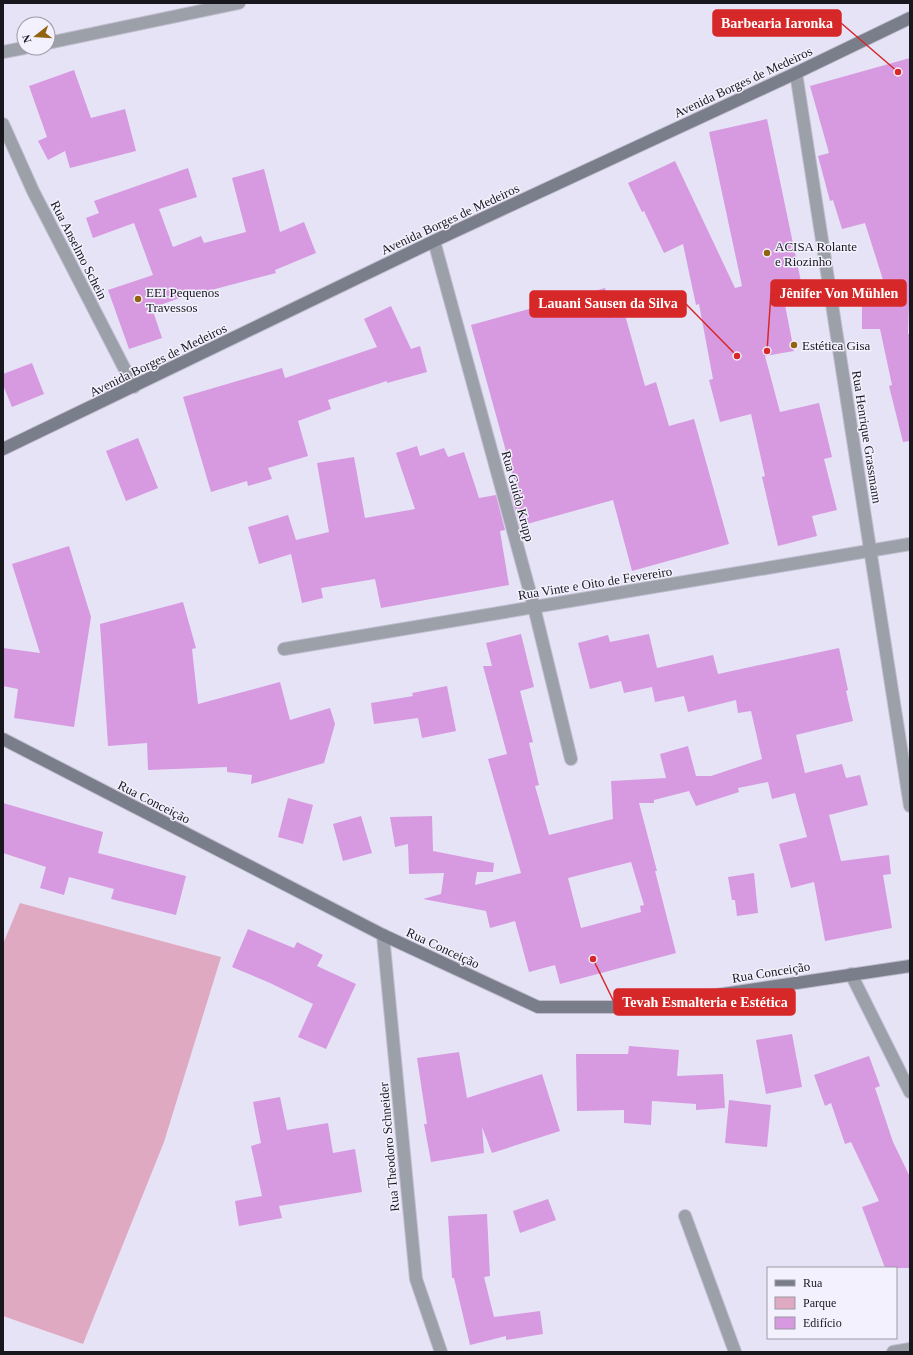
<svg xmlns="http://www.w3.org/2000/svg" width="913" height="1355" viewBox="0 0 913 1355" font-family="Georgia,serif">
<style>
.green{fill:#e0a9c2}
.building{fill:#d79ae0;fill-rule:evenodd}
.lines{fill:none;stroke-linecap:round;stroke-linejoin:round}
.minor-casing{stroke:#c1bed0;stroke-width:14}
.secondary-casing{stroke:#c1bed0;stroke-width:14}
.minor{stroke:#9ca0a8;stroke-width:12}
.secondary{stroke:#797e8a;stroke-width:12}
.poi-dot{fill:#926410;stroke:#f3f1fd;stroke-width:1.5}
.labels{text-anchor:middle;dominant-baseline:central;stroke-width:3;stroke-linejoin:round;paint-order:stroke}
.street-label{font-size:13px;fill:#18171e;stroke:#f3f1fd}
.poi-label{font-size:13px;fill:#18171e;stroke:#f3f1fd;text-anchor:start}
.leader{fill:none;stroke:#d62828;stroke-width:1.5}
.callout-dot{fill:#d62828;stroke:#f3f1fd;stroke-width:1.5}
.callout{fill:#d62828;stroke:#d62828;stroke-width:1.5}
.callout-label{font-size:14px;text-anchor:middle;font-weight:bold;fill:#fff}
</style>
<rect width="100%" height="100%" fill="#e6e3f7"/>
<path class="green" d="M 20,903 L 221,957 L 164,1142 L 83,1344 L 3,1316 L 3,944 Z"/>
<g class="building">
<path d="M 910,58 L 910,272 L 908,334 L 910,334 L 910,441 L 903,442 L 889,386 L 892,385 L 880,329 L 862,329 L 862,301 L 890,302 L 865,223 L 842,229 L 833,200 L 830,201 L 818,156 L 829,153 L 810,86 Z"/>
<path d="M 74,70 L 91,118 L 125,109 L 136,151 L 70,168 L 65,151 L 48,160 L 38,141 L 47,137 L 29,86 Z"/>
<path d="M 767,119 L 804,296 L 784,300 L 794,351 L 765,356 L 780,412 L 819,403 L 832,457 L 824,459 L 837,510 L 812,516 L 817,536 L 778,546 L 762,477 L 765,476 L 751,414 L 720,422 L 709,380 L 713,379 L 699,304 L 696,305 L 683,244 L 664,253 L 644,211 L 642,212 L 628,183 L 675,161 L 735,288 L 742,286 L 709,132 Z"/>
<path d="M 188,168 L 197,197 L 159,209 L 173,247 L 201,236 L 204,243 L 246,232 L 232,178 L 264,169 L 280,232 L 304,222 L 316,253 L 275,270 L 276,273 L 200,293 L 199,291 L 152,308 L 162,338 L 129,349 L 108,290 L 153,275 L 134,223 L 93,238 L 86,218 L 99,213 L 94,201 Z"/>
<path d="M 605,288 L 614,318 L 625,315 L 645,386 L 656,382 L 669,426 L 694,419 L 729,544 L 632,571 L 613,500 L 520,526 L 510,492 L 517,491 L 471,325 Z"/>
<path d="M 391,306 L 411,349 L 420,346 L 427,372 L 387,383 L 387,381 L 328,400 L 331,409 L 298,421 L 308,456 L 268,468 L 272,479 L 248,486 L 247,481 L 211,492 L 183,397 L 282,368 L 285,378 L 377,347 L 364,319 Z"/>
<path d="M 32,363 L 44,394 L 12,407 L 3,385 L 3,374 Z"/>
<path d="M 138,438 L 158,488 L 126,501 L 106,451 Z"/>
<path d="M 417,446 L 420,456 L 444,448 L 448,457 L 464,452 L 479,498 L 496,495 L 505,530 L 500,531 L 509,585 L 381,608 L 375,579 L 321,588 L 323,598 L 302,603 L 291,554 L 259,564 L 248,527 L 288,515 L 296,540 L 329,532 L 317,463 L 354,457 L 365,518 L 415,509 L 396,453 Z"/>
<path d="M 69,546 L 91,617 L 74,727 L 14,718 L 18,689 L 3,686 L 3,648 L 40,653 L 12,564 Z"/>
<path d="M 183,602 L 196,648 L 192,649 L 198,704 L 280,682 L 290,720 L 330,708 L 335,724 L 324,763 L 251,784 L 252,775 L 227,772 L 227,767 L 148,770 L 147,743 L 108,746 L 100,624 Z"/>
<path d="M 521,634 L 534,687 L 520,691 L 533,742 L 529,743 L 539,785 L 535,786 L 549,835 L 613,819 L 611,781 L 666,778 L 660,754 L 688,746 L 696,776 L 711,776 L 762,759 L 751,711 L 738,713 L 736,700 L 688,712 L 684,696 L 655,702 L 652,687 L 624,693 L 621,681 L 590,689 L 578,643 L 608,635 L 610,642 L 649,634 L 657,668 L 713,655 L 718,674 L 839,648 L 848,690 L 846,691 L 853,721 L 796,735 L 805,773 L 842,764 L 846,778 L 860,775 L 868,805 L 829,815 L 841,861 L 889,855 L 891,874 L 883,875 L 892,928 L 825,941 L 814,882 L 791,888 L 779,844 L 807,837 L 795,793 L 772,799 L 768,782 L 738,788 L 739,792 L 696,806 L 689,791 L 654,800 L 654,803 L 639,803 L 657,871 L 655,871 L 676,953 L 560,984 L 555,965 L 529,972 L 515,921 L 490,928 L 486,911 L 423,899 L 441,894 L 444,873 L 409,874 L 408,844 L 395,847 L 390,817 L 432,816 L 433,851 L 494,863 L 493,872 L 477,872 L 475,885 L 521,873 L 488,759 L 507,754 L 483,666 L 492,666 L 486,643 ZM 631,862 L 644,905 L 640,906 L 641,912 L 581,928 L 568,878 Z"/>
<path d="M 447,686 L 456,731 L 422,738 L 418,718 L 374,724 L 371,703 L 413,696 L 412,693 Z"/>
<path d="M 288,798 L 313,805 L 303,844 L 278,837 Z"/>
<path d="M 3,803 L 103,832 L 98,853 L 186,876 L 176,915 L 111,899 L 114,889 L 69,877 L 64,895 L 40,888 L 46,867 L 3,853 Z"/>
<path d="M 361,816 L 372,853 L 343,861 L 333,824 Z"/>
<path d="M 754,873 L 758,913 L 737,916 L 735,900 L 732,900 L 728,877 Z"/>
<path d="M 248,929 L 294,948 L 297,942 L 323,955 L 317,966 L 356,984 L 326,1049 L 298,1037 L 313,1004 L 270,983 L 232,967 Z"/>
<path d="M 792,1034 L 802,1087 L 766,1094 L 756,1040 Z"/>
<path d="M 629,1046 L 679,1050 L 677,1076 L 723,1074 L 725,1108 L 696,1110 L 696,1104 L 652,1101 L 651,1125 L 624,1123 L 624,1110 L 577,1111 L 576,1054 L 628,1054 Z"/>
<path d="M 459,1052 L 467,1098 L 542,1074 L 560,1131 L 492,1153 L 482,1127 L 484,1153 L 431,1162 L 424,1124 L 427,1124 L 417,1058 Z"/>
<path d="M 869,1056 L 880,1086 L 875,1088 L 893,1142 L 910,1177 L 910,1268 L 885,1268 L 862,1207 L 879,1201 L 851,1142 L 845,1144 L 831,1103 L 825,1106 L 814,1075 Z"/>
<path d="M 280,1097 L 287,1130 L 328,1123 L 333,1153 L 355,1149 L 362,1192 L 279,1206 L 282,1218 L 239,1226 L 235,1201 L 262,1196 L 251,1146 L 261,1143 L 253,1102 Z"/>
<path d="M 729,1100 L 771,1105 L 767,1147 L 725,1143 Z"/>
<path d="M 548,1199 L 556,1220 L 520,1233 L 513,1211 Z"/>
<path d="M 487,1214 L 490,1276 L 484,1277 L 494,1317 L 540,1311 L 543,1334 L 506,1340 L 506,1336 L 470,1345 L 454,1278 L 452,1278 L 448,1216 Z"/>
</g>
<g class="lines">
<defs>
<g id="minor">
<path d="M 48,43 L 239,3"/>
<path d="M 3,52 L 24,48"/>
<path d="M 796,73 L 910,806"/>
<path d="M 3,124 L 33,191 L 134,387"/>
<path d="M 434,241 L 534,607 L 571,759"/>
<path d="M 284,649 L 910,544"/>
<path d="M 383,935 L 416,1279 L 441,1352"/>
<path d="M 851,974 L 910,1092"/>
<path d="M 685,1216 L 735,1352"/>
<path d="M 893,1352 L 910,1349"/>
</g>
<g id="secondary">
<path d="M 3,449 L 434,241 L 796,73 L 910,18"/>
<path d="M 3,739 L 383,935 L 538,1007 L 636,1007 L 910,966"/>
</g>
</defs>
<use href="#minor" class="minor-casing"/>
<use href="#secondary" class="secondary-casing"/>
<use href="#minor" class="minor"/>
<use href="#secondary" class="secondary"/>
</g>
<g class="poi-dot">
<circle cx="767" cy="253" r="4"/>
<circle cx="138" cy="299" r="4"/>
<circle cx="794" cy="345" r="4"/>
</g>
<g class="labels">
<g class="street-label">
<text transform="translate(743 82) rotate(-25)">Avenida Borges de Medeiros</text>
<text transform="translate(450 219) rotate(-25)">Avenida Borges de Medeiros</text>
<text transform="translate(79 250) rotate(63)">Rua Anselmo Schein</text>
<text transform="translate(158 360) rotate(-26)">Avenida Borges de Medeiros</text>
<text transform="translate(867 437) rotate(81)">Rua Henrique Grassmann</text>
<text transform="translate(518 496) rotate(75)">Rua Guido Krupp</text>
<text transform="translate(595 583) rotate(-9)">Rua Vinte e Oito de Fevereiro</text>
<text transform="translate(154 802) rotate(27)">Rua Conceição</text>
<text transform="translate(443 948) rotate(25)">Rua Conceição</text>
<text transform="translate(771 972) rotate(-9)">Rua Conceição</text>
<text transform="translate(389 1147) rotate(-95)">Rua Theodoro Schneider</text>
</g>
<g class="poi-label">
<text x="775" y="246">ACISA Rolante<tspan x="775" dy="15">e Riozinho</tspan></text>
<text x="146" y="292">EEI Pequenos<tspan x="146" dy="15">Travessos</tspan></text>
<text x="802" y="345">Estética Gisa</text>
</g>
</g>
<path class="leader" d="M898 72L841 23M767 351L771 293M737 356L686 304M593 959L614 1002"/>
<g class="callout-dot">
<circle cx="898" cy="72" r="4"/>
<circle cx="767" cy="351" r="4"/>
<circle cx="737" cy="356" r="4"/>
<circle cx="593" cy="959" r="4"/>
</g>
<g class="callout">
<rect x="713" y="10" width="128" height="26" rx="4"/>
<rect x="771" y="280" width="135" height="26" rx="4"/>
<rect x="530" y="291" width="156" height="26" rx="4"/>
<rect x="614" y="989" width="181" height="26" rx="4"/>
</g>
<g class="callout-label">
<text x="777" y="28">Barbearia Iaronka</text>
<text x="839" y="298">Jênifer Von Mühlen</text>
<text x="608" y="308">Lauani Sausen da Silva</text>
<text x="705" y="1007">Tevah Esmalteria e Estética</text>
</g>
<rect width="913" height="1355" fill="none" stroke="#18171e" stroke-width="8"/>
<rect x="767" y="1267" width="130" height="72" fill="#f3f1fd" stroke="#9b9aa4"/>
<rect x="775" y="1280" width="20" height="6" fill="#797e8a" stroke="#9b9aa4"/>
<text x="803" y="1287" font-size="12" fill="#18171e">Rua</text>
<rect x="775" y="1297" width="20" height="12" fill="#e0a9c2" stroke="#9b9aa4"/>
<text x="803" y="1307" font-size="12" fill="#18171e">Parque</text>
<rect x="775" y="1317" width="20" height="12" fill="#d79ae0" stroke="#9b9aa4"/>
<text x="803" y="1327" font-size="12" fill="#18171e">Edifício</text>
<g transform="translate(36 36) rotate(253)"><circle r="19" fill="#f3f1fd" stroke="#9b9aa4"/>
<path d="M0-3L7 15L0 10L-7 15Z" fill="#926410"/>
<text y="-6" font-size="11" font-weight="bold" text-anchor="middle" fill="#18171e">N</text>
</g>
</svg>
